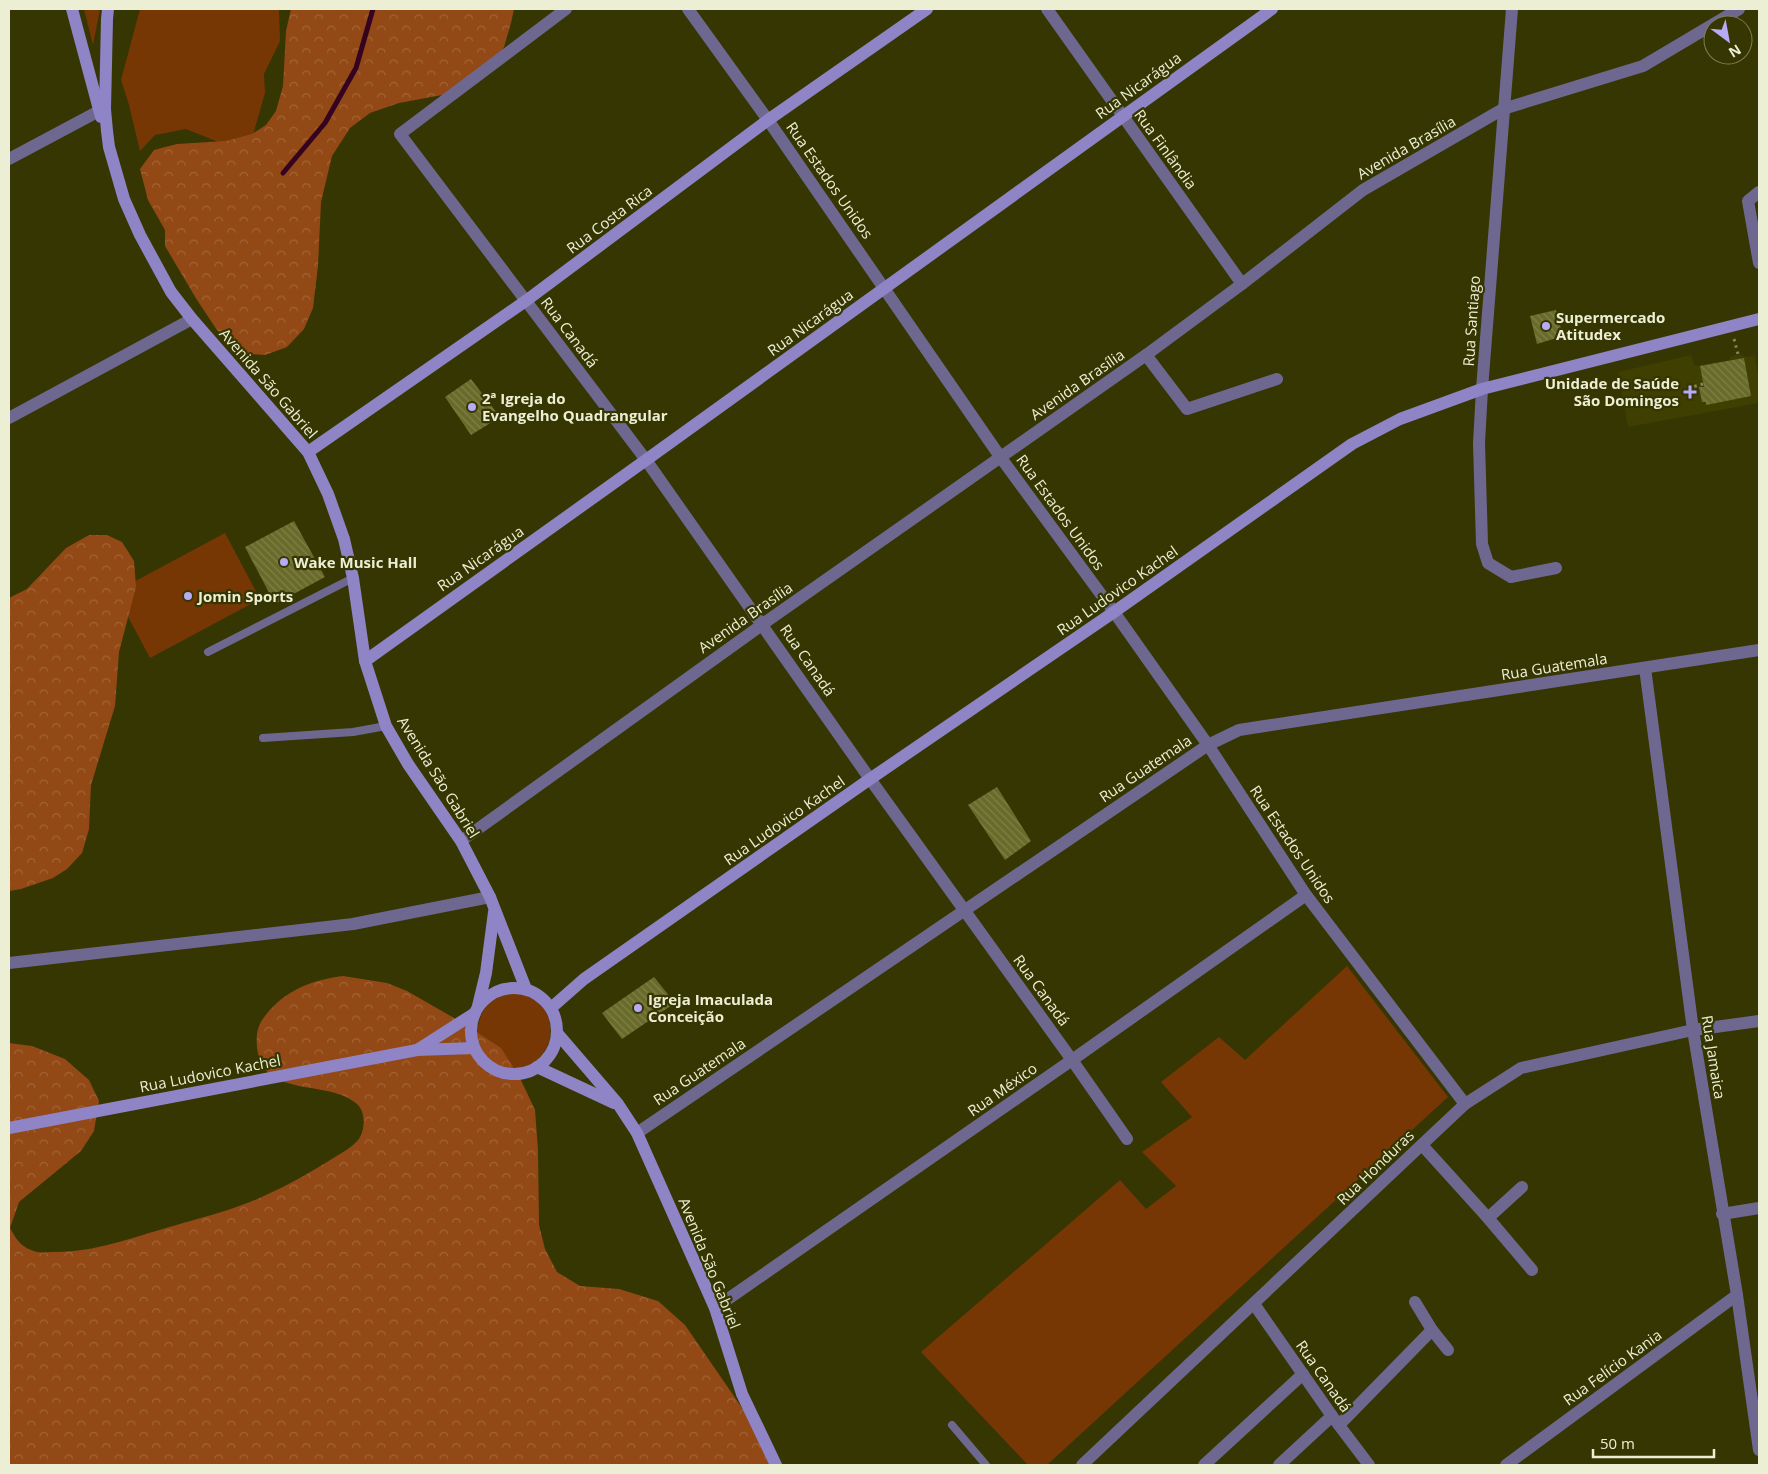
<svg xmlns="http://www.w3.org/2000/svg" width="1768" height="1474" viewBox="0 0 1768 1474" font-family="'Open Sans',sans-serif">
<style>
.built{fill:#3e3f00}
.green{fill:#773705}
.forest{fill:url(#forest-crowns)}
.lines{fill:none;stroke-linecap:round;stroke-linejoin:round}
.stream{stroke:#35021f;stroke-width:5}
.building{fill:url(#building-back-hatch)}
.path{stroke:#84865c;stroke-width:3;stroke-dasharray:2.5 4;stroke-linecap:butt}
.lane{stroke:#6e6891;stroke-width:8}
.street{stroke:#6e6891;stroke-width:12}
.secondary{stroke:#8f84c6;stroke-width:12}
.poi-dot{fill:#b7abf7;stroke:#353601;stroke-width:2}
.labels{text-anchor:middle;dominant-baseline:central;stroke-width:4.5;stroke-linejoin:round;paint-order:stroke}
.street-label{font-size:15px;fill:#edefd5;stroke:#353601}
.poi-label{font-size:15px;font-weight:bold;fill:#edefd5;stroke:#353601;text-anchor:start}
</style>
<defs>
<pattern id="forest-crowns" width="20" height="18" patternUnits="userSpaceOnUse" patternTransform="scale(1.25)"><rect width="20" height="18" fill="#924915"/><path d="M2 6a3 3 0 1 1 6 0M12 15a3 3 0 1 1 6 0" fill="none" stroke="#a26436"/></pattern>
<pattern id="building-back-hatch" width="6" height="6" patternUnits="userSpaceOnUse" patternTransform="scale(1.25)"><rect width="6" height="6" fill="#696b2b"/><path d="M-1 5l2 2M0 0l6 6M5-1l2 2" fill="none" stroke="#7f8049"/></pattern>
</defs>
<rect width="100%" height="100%" fill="#353601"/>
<path class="built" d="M 1738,354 L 1747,357 L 1755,355 L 1759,382 L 1759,403 L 1628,427 L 1618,372 L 1691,355 L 1695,366 L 1729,360 L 1731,357 Z"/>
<g class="green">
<path d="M 84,9 L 100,9 L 93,45 Z"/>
<path d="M 140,9 L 279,9 L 280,41 L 264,74 L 265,93 L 251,142 L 244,158 L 216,141 L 186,129 L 155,135 L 140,151 L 129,105 L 121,80 Z"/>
<path d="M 225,533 L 260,599 L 150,658 L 115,592 Z"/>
<path d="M 1347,966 L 1448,1097 L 1047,1465 L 1028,1465 L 921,1352 L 1120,1180 L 1146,1209 L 1176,1186 L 1142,1152 L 1192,1117 L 1161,1082 L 1219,1037 L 1245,1060 Z"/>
<path d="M 515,993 C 524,995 534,997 540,1004 C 558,1023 552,1056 527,1066 C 520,1069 512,1068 504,1067 L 477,1033 C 480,1007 490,997 515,993 Z"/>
</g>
<g class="forest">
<path d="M 291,9 L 514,9 L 511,23 L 504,47 L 493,68 L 453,93 L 399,103 L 370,113 L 350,128 L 332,156 L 321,202 L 318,266 L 313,308 L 304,329 L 287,347 L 265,355 L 249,354 L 235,347 L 217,330 L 197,300 L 165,246 L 165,230 L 148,200 L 140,169 L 154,150 L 177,144 L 226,141 L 252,134 L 266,125 L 276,111 L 283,86 L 286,31 Z"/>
<path d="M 89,535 L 107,535 L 122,542 L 134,561 L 136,587 L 119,652 L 115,706 L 91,785 L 89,829 L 82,853 L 67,869 L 53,878 L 21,889 L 9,891 L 9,598 L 27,589 L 66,548 Z"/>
<path d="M 343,976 L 387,983 L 407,991 L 461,1022 L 501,1048 L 520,1078 L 535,1110 L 538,1150 L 539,1225 L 545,1249 L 557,1272 L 580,1286 L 619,1289 L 658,1301 L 685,1325 L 751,1421 L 773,1465 L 9,1465 L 9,1043 L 32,1046 L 65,1059 L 89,1080 L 99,1101 L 94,1131 L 81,1151 L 19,1202 L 10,1228 C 17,1241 22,1248 37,1252 C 42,1253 47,1252 52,1252 C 93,1253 134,1237 173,1226 C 204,1217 237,1209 266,1195 C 290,1184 313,1171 335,1157 C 343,1152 358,1144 361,1135 C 365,1126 365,1111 357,1104 C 328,1078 262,1100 257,1047 C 256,1035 257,1026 265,1016 C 285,990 312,980 343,976 Z"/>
</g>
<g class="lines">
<path class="stream" d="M 283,173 L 325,123 L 356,68 L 373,9"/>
</g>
<g class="building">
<path d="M 1556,310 L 1563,336 L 1537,344 L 1530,316 Z"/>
<path d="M 1744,358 L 1751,396 L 1706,405 L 1706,402 L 1702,402 L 1699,387 L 1704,387 L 1700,366 Z"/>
<path d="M 471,379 L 500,417 L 471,435 L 445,397 Z"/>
<path d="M 294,521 L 325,577 L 275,604 L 245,547 Z"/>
<path d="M 997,787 L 1031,841 L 1005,860 L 968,805 Z"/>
<path d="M 654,977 L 675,1003 L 622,1039 L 602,1013 Z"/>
</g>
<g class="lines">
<g class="path">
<path d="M 1734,339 L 1738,354"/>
<path d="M 1688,388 L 1703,384"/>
</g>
<g class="lane">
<path d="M 208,652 L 353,578"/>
<path d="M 263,738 L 353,732 L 386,726"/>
<path d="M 952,1425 L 986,1465"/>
</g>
<g class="street">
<path d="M 566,9 L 400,134 L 646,460 L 870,779 L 1072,1060 L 1127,1139"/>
<path d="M 688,9 L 768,120 L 1001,458 L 1114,612 L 1208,745 L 1306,895 L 1465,1104"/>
<path d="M 1047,9 L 1242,284"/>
<path d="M 1512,9 L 1482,389 L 1479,443 L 1482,544 L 1488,563 L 1511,577 L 1556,568"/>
<path d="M 9,159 L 99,111"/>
<path d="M 1759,192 L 1748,201 L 1759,263"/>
<path d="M 1146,355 L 1187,409 L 1277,379"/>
<path d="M 9,418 L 192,319"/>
<path d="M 1645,668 L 1693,1030 L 1737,1295 L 1759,1450"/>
<path d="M 461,841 L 763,624 L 1146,355 L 1242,284 L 1363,190 L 1503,109 L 1643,66 L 1739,9"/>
<path d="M 9,963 L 353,924 L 490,897"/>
<path d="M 637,1133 L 1208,745 L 1239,730 L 1759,650"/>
<path d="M 1422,1145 L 1488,1218 L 1532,1270"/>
<path d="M 1722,1214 L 1759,1208"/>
<path d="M 1488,1218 L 1522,1187"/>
<path d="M 1415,1302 L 1432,1330 L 1448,1350"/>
<path d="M 1254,1304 L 1332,1416 L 1369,1465"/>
<path d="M 715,1308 L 1072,1060 L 1306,895"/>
<path d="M 1339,1425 L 1432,1330"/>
<path d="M 1082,1465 L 1465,1104 L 1521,1068 L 1693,1030 L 1759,1021"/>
<path d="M 1204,1465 L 1303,1374"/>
<path d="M 1279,1465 L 1332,1416"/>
<path d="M 1506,1465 L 1737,1295"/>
</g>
<g class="secondary">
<path d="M 72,9 L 101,117"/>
<path d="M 108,9 L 107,19 L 105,109 L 107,131 L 109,147 L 124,199 L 140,235 L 171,292 L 192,319 L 308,452 L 328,494 L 344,539 L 353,578 L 365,661 L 386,726 L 408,764 L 461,841 L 490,897 L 526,989"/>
<path d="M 308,452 L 527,300 L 768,120 L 927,9"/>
<path d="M 365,661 L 646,460 L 1272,9"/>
<circle cx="514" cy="1031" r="43"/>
<path d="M 478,1006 L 486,973 L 494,912"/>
<path d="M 551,1008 L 584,979 L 870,779 L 1114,612 L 1352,444 L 1400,419 L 1482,389 L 1759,319"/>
<path d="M 557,1033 L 618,1104 L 637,1133 L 715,1308 L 742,1394 L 776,1465"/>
<path d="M 417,1050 L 475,1013"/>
<path d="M 537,1067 L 614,1103"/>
<path d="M 9,1128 L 417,1050 L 474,1048"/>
</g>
</g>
<g class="poi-dot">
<circle cx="1546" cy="326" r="5"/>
<path d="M1687.5 384.5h5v5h5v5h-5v5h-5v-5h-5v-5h5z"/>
<circle cx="472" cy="407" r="5"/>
<circle cx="284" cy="562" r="5"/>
<circle cx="188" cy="596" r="5"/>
<circle cx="638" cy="1008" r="5"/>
</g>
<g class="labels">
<g class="street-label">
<text transform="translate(1138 85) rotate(-36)">Rua Nicarágua</text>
<text transform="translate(1406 147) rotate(-30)">Avenida Brasília</text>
<text transform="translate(1166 149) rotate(54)">Rua Finlândia</text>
<text transform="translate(830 180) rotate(55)">Rua Estados Unidos</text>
<text transform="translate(609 219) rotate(-37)">Rua Costa Rica</text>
<text transform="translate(1471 321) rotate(-86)">Rua Santiago</text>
<text transform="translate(810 322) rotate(-36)">Rua Nicarágua</text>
<text transform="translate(570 332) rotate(53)">Rua Canadá</text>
<text transform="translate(269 383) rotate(49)">Avenida São Gabriel</text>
<text transform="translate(1077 384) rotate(-35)">Avenida Brasília</text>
<text transform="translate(1061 512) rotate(54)">Rua Estados Unidos</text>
<text transform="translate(480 558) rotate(-35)">Rua Nicarágua</text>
<text transform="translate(1117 590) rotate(-35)">Rua Ludovico Kachel</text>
<text transform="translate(745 617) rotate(-35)">Avenida Brasília</text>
<text transform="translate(808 660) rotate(55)">Rua Canadá</text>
<text transform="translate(1554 666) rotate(-9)">Rua Guatemala</text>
<text transform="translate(1145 768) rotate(-34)">Rua Guatemala</text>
<text transform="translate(439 777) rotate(58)">Avenida São Gabriel</text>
<text transform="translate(784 820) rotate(-35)">Rua Ludovico Kachel</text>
<text transform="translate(1293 844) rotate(56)">Rua Estados Unidos</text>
<text transform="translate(1042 990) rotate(54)">Rua Canadá</text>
<text transform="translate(1714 1057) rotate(81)">Rua Jamaica</text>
<text transform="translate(699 1071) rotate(-34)">Rua Guatemala</text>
<text transform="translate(210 1073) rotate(-11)">Rua Ludovico Kachel</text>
<text transform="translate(1002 1089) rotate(-35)">Rua México</text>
<text transform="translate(1375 1167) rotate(-44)">Rua Honduras</text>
<text transform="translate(710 1263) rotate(68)">Avenida São Gabriel</text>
<text transform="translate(1612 1367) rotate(-36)">Rua Felício Kania</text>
<text transform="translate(1324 1376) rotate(55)">Rua Canadá</text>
</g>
<g class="poi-label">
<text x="1556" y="317">Supermercado<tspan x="1556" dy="17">Atitudex</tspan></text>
<text x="1679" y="383" text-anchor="end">Unidade de Saúde<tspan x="1679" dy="17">São Domingos</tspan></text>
<text x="482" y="398">2ª Igreja do<tspan x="482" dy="17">Evangelho Quadrangular</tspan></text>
<text x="294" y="562">Wake Music Hall</text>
<text x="198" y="596">Jomin Sports</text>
<text x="648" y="999">Igreja Imaculada<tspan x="648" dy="17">Conceição</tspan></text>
</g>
</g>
<rect width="1768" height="1474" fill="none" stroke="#edefd5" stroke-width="20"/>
<g transform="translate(1728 40) rotate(148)"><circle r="24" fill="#353601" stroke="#7f8056"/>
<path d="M0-4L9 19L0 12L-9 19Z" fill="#b7abf7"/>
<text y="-8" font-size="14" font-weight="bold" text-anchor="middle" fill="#edefd5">N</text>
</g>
<path d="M1593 1449v8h121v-8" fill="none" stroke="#edefd5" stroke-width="2.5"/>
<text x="1600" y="1449" font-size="15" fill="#edefd5" stroke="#353601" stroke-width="4" paint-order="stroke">50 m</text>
</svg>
